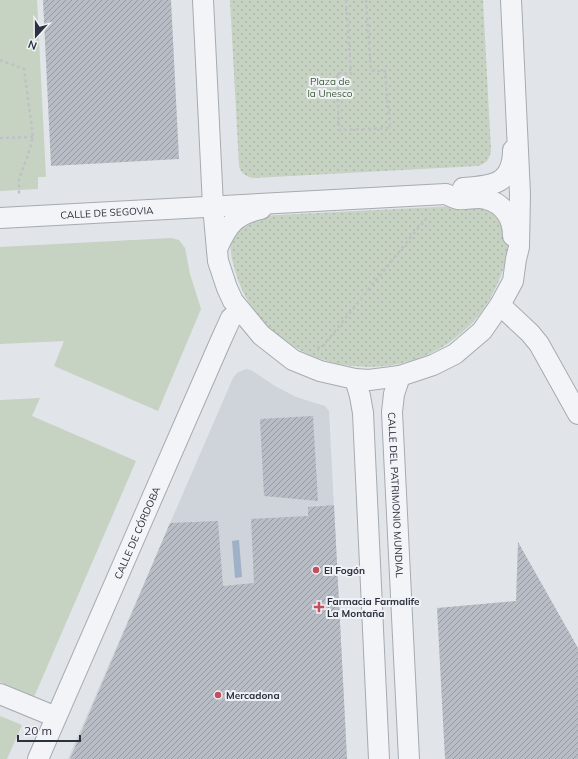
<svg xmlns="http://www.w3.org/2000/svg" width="578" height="759" viewBox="0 0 578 759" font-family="Mulish,sans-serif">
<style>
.built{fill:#cfd3da}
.green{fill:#c6d2c2}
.park{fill:url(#park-dots)}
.water{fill:#9eb1c6}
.building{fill:url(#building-hatch)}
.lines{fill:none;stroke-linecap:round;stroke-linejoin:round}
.minor-casing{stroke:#a6abb2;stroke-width:22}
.path{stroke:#bfc1c7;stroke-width:2.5;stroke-dasharray:3 3;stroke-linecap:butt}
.minor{stroke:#f3f4f7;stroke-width:20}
.poi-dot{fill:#c54e5e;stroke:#f0f2f6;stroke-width:1.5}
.labels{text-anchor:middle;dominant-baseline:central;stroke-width:4;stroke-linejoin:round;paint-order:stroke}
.park-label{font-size:10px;fill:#3e5938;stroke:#f0f2f6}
.street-label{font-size:10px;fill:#2a313f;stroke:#f0f2f6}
.poi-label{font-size:10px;font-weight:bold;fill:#2a313f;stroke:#f0f2f6;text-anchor:start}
</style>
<defs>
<pattern id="park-dots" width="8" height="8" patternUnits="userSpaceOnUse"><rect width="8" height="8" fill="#c6d2c2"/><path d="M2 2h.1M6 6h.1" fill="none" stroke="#aab5a8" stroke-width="1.8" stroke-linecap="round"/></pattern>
<pattern id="building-hatch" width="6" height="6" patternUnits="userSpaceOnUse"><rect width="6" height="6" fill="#b8bdc5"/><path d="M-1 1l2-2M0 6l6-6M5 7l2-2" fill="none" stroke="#969aa1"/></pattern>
</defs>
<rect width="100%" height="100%" fill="#e1e4e8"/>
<path class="built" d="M 246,369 L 251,370 L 275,386 L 296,397 L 325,406 L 329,411 L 347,759 L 68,759 L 233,378 L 237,373 Z"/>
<g class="green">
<path d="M 0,0 L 37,0 L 46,177 L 38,177 L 38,189 L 0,191 Z"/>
<path d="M 171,238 L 179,240 L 185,248 L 190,274 L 201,309 L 158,411 L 54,366 L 64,341 L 0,344 L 0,247 Z"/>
<path d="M 40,398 L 32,416 L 136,461 L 34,697 L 0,682 L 0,400 Z"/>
<path d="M 0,716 L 22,725 L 7,759 L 0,759 Z"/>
</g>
<g class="park">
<path d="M 230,0 L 483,0 L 491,151 C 489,160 486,164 477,166 L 253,178 C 245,176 240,173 239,165 Z"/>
<path d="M 475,205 L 499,214 C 502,222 507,232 508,240 C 509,263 495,292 483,310 C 474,323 462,333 450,342 C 375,394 260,362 235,270 C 231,257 227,242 236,230 C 239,225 254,219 259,216 Z"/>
</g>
<path class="water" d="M 239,540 L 242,577 L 235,578 L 232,541 Z"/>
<g class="building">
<path d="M 43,0 L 171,0 L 179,159 L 51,166 Z"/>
<path d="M 313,416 L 318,501 L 264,496 L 260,419 Z"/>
<path d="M 334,505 L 347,759 L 70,759 L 170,523 L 218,521 L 223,586 L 254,583 L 251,519 L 308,516 L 308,507 Z"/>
<path d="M 518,542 L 578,648 L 578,759 L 445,759 L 437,608 L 516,601 Z"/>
</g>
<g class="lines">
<defs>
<g id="minor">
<path d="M 203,0 L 213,206 L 218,261 L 227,288 L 233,301 L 261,335 L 293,360 L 320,371 L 355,379 L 369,380 L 400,376 L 433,365 L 455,354 L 482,331 L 500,305 L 513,281 L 516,259 L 519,247 L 520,194 L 511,0"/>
<path d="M 463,188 C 491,186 513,185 513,150"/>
<path id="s1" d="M 0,218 L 446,194 C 450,196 454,198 458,199 C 467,200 477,196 486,199 C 504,204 513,218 513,236"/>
<path d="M 217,249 C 227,226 235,214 261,209"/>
<path d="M 500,305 L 530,333 L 539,344 L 578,414"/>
<path id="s2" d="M 400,376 L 394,394 L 392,412 L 409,759"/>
<path d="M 355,379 L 360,396 L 363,413 L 379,759"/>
<path d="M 0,694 L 56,717"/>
<path id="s3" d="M 38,759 L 221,340 L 231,318 L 241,312"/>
</g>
</defs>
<use href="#minor" class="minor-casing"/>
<g class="path">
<path d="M 346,0 L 351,74 L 337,73 L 339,130 L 390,128 L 385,71 L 371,71 L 366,0"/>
<path d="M 0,60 L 24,69 L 33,137 L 28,155 L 19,179 L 19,194"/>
<path d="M 0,138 L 33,137"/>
<path d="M 317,348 L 323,346 L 428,216"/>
</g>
<use href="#minor" class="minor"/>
</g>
<g class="poi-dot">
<circle cx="316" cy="570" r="4"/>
<path d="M317 601h4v4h4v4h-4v4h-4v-4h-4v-4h4z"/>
<circle cx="218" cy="695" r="4"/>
</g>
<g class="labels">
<g class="park-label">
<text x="330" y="81">Plaza de<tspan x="330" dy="12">la Unesco</tspan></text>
</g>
<g class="street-label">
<text stroke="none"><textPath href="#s1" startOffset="107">CALLE DE SEGOVIA</textPath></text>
<text stroke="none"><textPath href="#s2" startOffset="120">CALLE DEL PATRIMONIO MUNDIAL</textPath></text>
<text stroke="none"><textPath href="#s3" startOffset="247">CALLE DE CÓRDOBA</textPath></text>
</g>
<g class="poi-label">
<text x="324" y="570">El Fogón</text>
<text x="327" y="601">Farmacia Farmalife<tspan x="327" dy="12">La Montaña</tspan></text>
<text x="226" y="695">Mercadona</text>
</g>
</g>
<g transform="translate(36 36) rotate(201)" stroke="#f0f2f6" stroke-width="3" paint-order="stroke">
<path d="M0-3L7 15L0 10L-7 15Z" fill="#2a313f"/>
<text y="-6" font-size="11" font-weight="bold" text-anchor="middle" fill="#2a313f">N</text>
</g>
<path d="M18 735v6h62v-6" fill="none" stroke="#2a313f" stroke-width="2"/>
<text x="24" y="735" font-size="12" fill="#2a313f" stroke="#f0f2f6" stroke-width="3" paint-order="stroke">20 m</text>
</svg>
